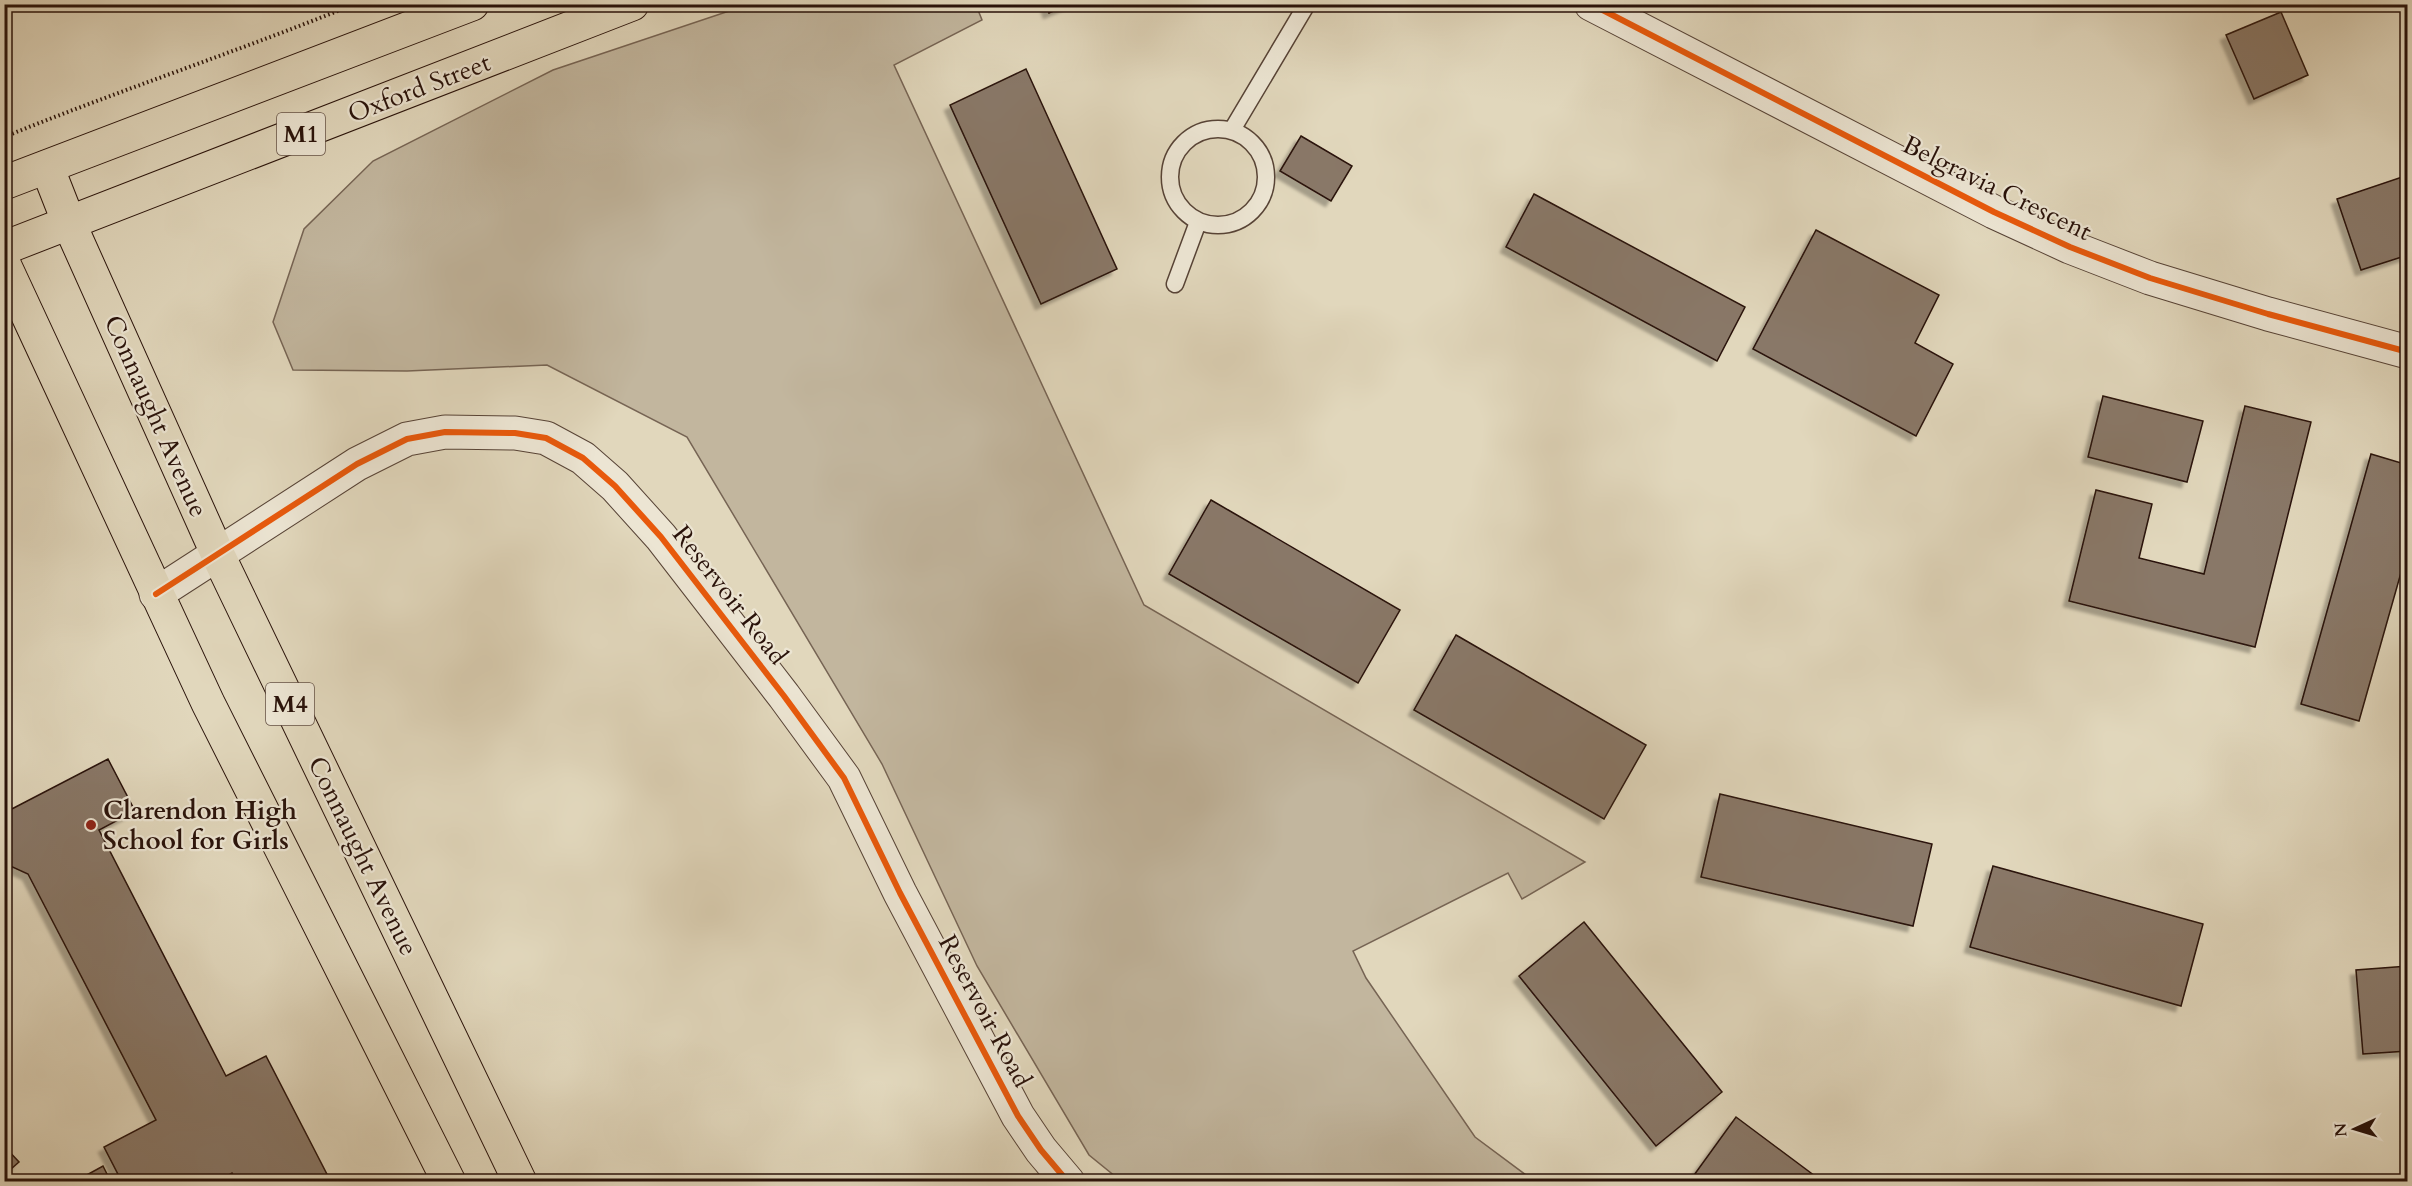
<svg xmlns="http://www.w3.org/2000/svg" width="2412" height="1186" viewBox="0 0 2412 1186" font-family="Cardo,serif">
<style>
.green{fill:#c2b69e;stroke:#766454;stroke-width:1.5}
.building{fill:#897867;stroke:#29120a;stroke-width:1.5;filter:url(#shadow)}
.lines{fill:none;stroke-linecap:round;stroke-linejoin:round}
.lane-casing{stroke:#574336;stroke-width:19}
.street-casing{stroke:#574336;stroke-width:35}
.primary-casing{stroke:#29120a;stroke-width:35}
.path{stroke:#29120a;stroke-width:4;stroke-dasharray:1.5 3;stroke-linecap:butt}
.lane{stroke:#ece5d3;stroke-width:16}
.street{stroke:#ece5d3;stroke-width:33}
.primary{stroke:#e1d7bc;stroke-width:33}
.cycleway-casing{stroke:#ece5d3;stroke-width:10}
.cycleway{stroke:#e8590c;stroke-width:6}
.poi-dot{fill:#8f2418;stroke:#ece5d3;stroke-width:2}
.labels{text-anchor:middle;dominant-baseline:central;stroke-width:4.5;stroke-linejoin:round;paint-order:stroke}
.shield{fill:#ece5d3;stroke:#645146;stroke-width:1.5}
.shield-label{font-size:24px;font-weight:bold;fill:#29120a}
.street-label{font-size:26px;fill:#29120a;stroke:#ece5d3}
.poi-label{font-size:26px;font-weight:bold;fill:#29120a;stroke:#ece5d3;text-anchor:start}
</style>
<defs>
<filter id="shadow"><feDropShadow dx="-5.5" dy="5.5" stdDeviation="1.5" flood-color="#0004"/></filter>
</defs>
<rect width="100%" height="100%" fill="#e1d7bc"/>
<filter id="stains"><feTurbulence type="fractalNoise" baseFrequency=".00333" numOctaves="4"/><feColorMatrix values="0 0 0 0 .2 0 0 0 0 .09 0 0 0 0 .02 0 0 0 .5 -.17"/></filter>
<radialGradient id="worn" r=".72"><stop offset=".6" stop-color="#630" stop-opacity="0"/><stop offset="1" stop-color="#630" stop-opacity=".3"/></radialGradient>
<path class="green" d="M 747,5 L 976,5 L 982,20 L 894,65 L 1144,605 L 1585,862 L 1522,899 L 1508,873 L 1353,951 L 1366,978 L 1475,1137 L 1534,1181 L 1121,1181 L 1089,1155 L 977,966 L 882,764 L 687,437 L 547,365 L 407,371 L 293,370 L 273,322 L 304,229 L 373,161 L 553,70 Z"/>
<g class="building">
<path d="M 1046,4 L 1070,4 L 1049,13 Z"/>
<path d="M 2281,12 L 2308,75 L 2254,99 L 2226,35 Z"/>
<path d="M 1026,69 L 1117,269 L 1041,304 L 950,105 Z"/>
<path d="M 1301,136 L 1352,166 L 1331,201 L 1280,171 Z"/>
<path d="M 2408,175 L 2408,255 L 2361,270 L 2337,199 Z"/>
<path d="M 1534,194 L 1745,307 L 1717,361 L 1506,247 Z"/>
<path d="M 1816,230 L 1939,295 L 1915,343 L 1953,364 L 1916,436 L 1753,349 Z"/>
<path d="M 2103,396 L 2203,421 L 2187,482 L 2088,457 Z"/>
<path d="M 2245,406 L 2311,422 L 2255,647 L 2069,601 L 2096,490 L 2152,504 L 2139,558 L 2204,574 Z"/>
<path d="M 2371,454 L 2408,465 L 2408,548 L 2359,721 L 2301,704 Z"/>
<path d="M 1211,500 L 1400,610 L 1358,683 L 1169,574 Z"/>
<path d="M 1456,635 L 1646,745 L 1604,819 L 1414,710 Z"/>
<path d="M 108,759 L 135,811 L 99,830 L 226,1076 L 266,1056 L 331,1182 L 237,1182 L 232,1173 L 217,1182 L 122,1182 L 104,1147 L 156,1120 L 28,874 L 8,865 L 4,858 L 4,813 Z"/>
<path d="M 1720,794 L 1932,844 L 1913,926 L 1701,877 Z"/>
<path d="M 1993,866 L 2203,924 L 2181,1006 L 1970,947 Z"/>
<path d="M 1584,922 L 1722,1092 L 1656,1146 L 1519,976 Z"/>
<path d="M 2408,966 L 2408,1051 L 2363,1054 L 2356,970 Z"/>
<path d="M 1736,1117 L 1823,1182 L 1689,1182 Z"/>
<path d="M 4,1146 L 19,1162 L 4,1175 Z"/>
<path d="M 103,1166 L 111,1182 L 74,1182 Z"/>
</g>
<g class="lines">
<defs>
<g id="lane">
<circle cx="1218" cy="177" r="48"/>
<path d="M 1232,130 L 1307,4"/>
<path d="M 1175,284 L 1198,222"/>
</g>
<g id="street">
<path d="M 1591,4 L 1994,212 L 2070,247 L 2150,278 L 2268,314 L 2408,352"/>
<path d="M 156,594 L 357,464 L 407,439 L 445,432 L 515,433 L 546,438 L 583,458 L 615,486 L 661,537 L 784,696 L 844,778 L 900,893 L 1018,1116 L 1041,1150 L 1068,1182"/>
</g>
<g id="primary">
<path d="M 47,167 L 69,223 L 218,555 L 520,1182"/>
<path d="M 4,183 L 472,4"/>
<path d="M 4,248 L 632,4"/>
<path d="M 4,264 L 208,703 L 449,1182"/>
</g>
</defs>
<use href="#lane" class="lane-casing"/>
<use href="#street" class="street-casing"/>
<use href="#primary" class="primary-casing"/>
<path class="path" d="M 4,137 C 120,90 239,51 355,4"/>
<use href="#lane" class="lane"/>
<use href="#street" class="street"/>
<use href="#primary" class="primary"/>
<defs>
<g id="cycleway">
<path d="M 1591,4 L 1994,212 L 2070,247 L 2150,278 L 2268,314 L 2408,352"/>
<path d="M 156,594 L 357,464 L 407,439 L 445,432 L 515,433 L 546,438 L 583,458 L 615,486 L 661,537 L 784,696 L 844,778 L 900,893 L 1018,1116 L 1041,1150 L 1068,1182"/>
</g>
</defs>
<use href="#cycleway" class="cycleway-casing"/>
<use href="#cycleway" class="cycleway"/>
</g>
<circle class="poi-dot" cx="91" cy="825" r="6"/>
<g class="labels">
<g class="shield">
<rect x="277" y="113" width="48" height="42" rx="4.5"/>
<rect x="266" y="683" width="48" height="42" rx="4.5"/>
</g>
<g class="shield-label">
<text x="301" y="134">M1</text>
<text x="290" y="704">M4</text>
</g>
<g class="street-label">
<text transform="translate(419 88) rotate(-21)">Oxford Street</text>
<text transform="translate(1997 188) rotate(26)">Belgravia Crescent</text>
<text transform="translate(156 416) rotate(66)">Connaught Avenue</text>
<text transform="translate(730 595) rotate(52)">Reservoir Road</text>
<text transform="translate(363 856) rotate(64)">Connaught Avenue</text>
<text transform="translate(985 1011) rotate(62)">Reservoir Road</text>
</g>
<g class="poi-label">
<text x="103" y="810">Clarendon High<tspan x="103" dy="30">School for Girls</tspan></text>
</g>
</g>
<rect width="2412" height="1186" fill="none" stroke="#e1d7bc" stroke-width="24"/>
<rect x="6" y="6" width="2400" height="1174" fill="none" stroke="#29120a" stroke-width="3"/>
<rect x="12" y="12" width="2388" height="1162" fill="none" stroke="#29120a" stroke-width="1.5"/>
<g transform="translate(2355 1129) rotate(266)" stroke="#ece5d3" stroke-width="4.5" paint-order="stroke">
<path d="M0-4.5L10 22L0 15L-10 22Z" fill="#29120a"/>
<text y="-9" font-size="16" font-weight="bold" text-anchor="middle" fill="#29120a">N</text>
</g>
<rect width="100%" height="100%" filter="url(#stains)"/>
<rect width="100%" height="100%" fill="url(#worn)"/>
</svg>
